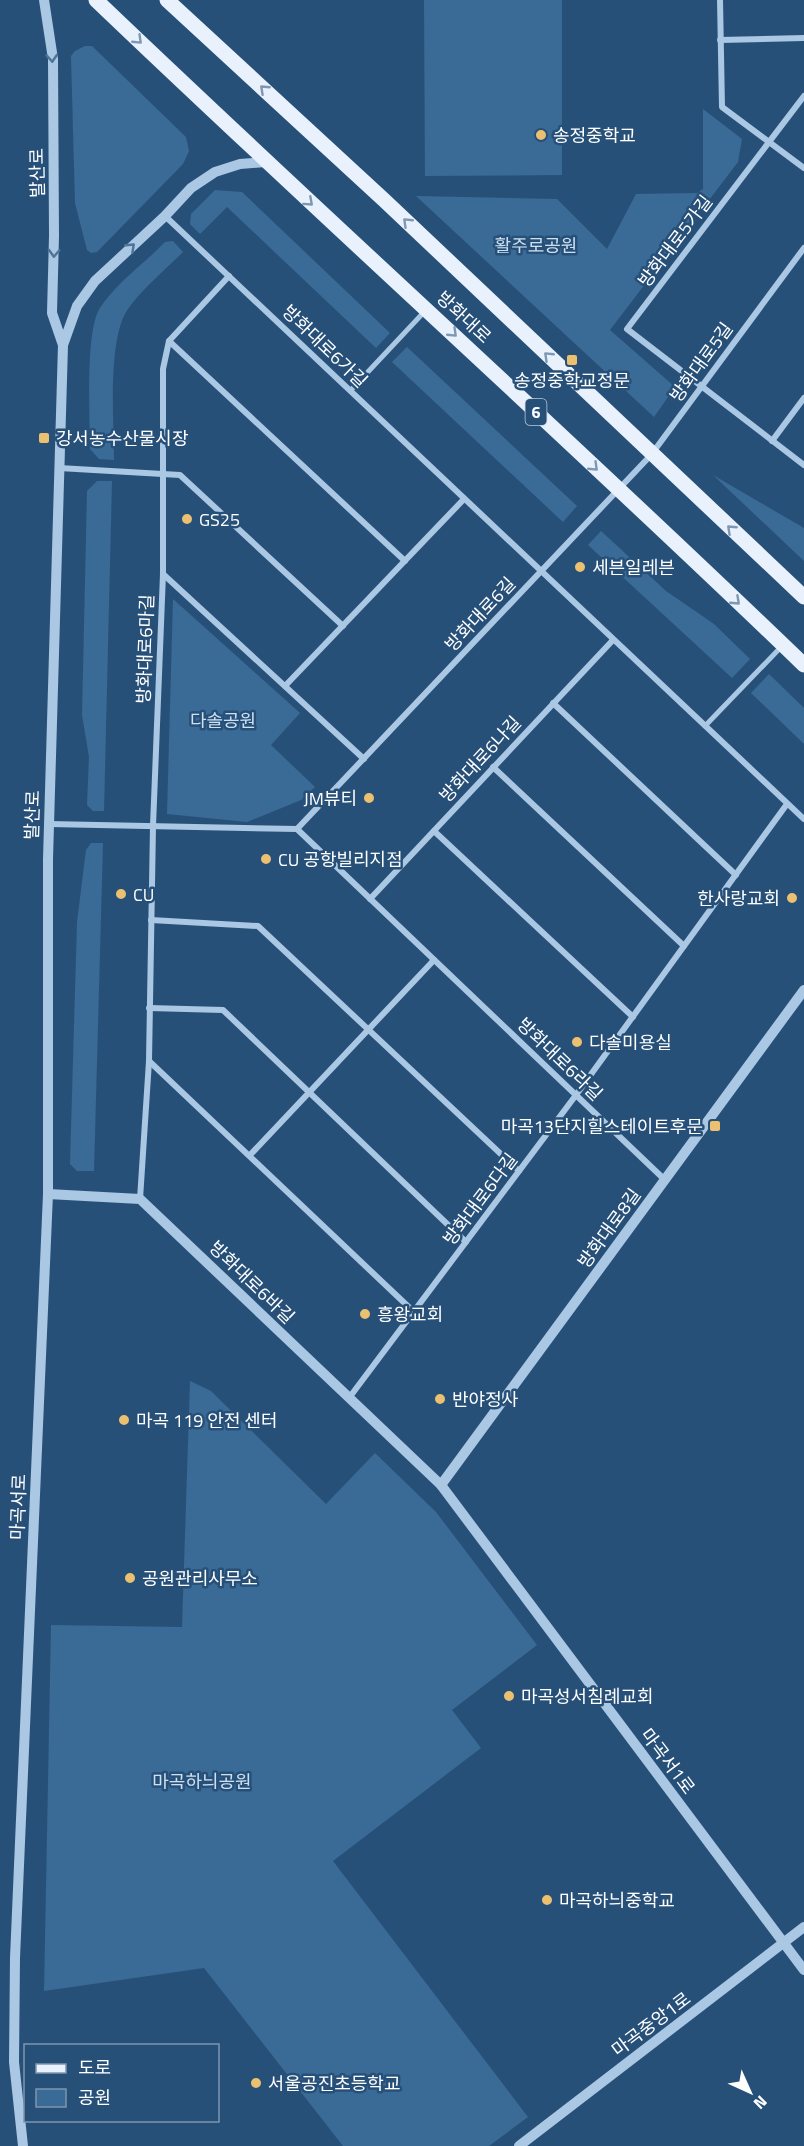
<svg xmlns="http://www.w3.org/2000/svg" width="804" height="2146" viewBox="0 0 804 2146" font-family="'Titillium Web','Noto Sans KR',sans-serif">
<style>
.green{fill:#3a6a96}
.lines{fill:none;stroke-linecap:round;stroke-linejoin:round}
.pedestrian{stroke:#aac7e3;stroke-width:5}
.minor{stroke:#aac7e3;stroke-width:6}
.tertiary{stroke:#aac7e3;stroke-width:10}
.primary{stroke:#e9f1fc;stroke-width:15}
.oneway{stroke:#7e98b4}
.oneway2{stroke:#4e7499}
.poi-dot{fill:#ebc070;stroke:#275079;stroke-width:2}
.labels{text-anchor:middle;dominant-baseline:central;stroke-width:5;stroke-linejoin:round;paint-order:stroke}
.shield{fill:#275079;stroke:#becad7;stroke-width:1.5}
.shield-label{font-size:16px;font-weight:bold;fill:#fff}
.poi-label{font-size:18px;fill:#fff;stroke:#275079;text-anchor:start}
.street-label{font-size:18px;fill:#fff;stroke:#275079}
.park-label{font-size:18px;fill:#cce0f3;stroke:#275079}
</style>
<rect width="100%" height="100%" fill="#275079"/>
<g class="green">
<path d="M 424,0 L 562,0 L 562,175 L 425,176 Z"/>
<path d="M 85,46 L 92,46 L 186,137 L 189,151 L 183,164 L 97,252 L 91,253 L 87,250 L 75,203 L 71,56 L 75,51 Z"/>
<path d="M 703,109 L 742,139 L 738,162 L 610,330 L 675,387 L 654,417 L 416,196 L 557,199 L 607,249 L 636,194 L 697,193 L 703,189 Z"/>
<path d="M 215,190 L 242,192 L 390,333 L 376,348 L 227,207 L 200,234 L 190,224 L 191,214 Z"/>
<path d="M 173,241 L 183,252 C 165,270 143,288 128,309 C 107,338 114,423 114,460 L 99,459 L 90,449 C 90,419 85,330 100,308 C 116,283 144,264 165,242 Z"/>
<path d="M 407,347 L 577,506 L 563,522 L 392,362 Z"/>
<path d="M 713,475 L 804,528 L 804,561 Z"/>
<path d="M 97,481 L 112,481 L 104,811 L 93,811 L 87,805 L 89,757 L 82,715 L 87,491 Z"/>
<path d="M 601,531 L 666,591 L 714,624 L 750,659 L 732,678 L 588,545 Z"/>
<path d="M 173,599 L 300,713 L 271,745 L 315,787 L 301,800 L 247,822 L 167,814 Z"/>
<path d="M 769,674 L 804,708 L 804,744 L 751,693 Z"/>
<path d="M 91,843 L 103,843 L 94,1171 L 77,1171 L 70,1164 L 77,922 L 86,850 Z"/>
<path d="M 190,1381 L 211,1391 L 326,1504 L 375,1453 L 436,1512 L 537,1645 L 452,1710 L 481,1748 L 333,1861 L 528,2117 L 489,2146 L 343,2146 L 204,1968 L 44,1991 L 51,1625 L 182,1627 Z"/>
</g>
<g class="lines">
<g class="pedestrian">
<path d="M 350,391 L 425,311"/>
<path d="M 705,726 L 782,646"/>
</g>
<g class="minor">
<path d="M 720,0 L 722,107 L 804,168"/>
<path d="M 720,40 L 804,38"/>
<path d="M 804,96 L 627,329 L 804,465"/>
<path d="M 165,216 L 804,819"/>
<path d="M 169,341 L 405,561"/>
<path d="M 772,441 L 804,398"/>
<path d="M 59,468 L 180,475 L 343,626"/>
<path d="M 163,574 L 364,759"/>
<path d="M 285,686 L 464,499"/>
<path d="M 553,703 L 736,875"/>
<path d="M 493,767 L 684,946"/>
<path d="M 49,824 L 297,829 L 651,455 L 804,248"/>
<path d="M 297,829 L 665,1180"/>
<path d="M 434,831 L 633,1017"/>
<path d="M 370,899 L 613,640"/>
<path d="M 151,920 L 258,926 L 519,1171"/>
<path d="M 149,1008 L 223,1010 L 466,1242"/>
<path d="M 149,1061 L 414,1312"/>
<path d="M 250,1155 L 434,960"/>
<path d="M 140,1199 L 149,1061 L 153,826 L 163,574 L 163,369 L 169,341 L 229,276"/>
<path d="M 349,1398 L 576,1095 L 787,804"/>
</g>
<g class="tertiary">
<path d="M 44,0 L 53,59 L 54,236 L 52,313 L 63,345"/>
<path d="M 48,1194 L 140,1199 L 441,1485 L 804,1970"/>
<path d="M 441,1485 L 804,990"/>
<path d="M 23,2146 L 14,2062 L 15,1958 L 48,1194 L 48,859 L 63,345 L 77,306 L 95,281 L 165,216 L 191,188 L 215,172 L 240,164 L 265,162"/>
<path d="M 519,2146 L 804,1927"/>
</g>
<g class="primary">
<path d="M 96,0 C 330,224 571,440 804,665"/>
<path d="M 167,0 L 384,200 L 804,597"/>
</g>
</g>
<defs><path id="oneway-chevron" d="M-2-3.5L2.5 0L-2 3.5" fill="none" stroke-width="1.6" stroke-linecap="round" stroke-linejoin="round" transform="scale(1.5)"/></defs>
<g class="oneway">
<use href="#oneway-chevron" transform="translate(138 40) rotate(44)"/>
<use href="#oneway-chevron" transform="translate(264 89) rotate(-137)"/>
<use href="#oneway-chevron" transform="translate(309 202) rotate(42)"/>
<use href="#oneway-chevron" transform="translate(407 222) rotate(-136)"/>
<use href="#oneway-chevron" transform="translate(453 333) rotate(44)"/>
<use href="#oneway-chevron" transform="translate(548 356) rotate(-136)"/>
<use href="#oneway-chevron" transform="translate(594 467) rotate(44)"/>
<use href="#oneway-chevron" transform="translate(731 529) rotate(-137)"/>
<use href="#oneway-chevron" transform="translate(736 601) rotate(43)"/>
</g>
<g class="oneway2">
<use href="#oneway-chevron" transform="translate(52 58) rotate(86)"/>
<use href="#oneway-chevron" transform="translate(131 247) rotate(-43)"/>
<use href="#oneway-chevron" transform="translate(54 253) rotate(92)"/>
</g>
<g class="poi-dot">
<circle cx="541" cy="135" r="6"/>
<rect x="566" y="354" width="12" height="12" rx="3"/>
<rect x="38" y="432" width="12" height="12" rx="3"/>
<circle cx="187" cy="519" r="6"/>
<circle cx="580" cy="567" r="6"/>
<circle cx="369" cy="798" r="6"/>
<circle cx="266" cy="859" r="6"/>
<circle cx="121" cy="894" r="6"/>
<circle cx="792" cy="898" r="6"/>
<circle cx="577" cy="1042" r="6"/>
<rect x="709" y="1120" width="12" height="12" rx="3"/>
<circle cx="365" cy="1314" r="6"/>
<circle cx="440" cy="1399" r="6"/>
<circle cx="124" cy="1420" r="6"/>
<circle cx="130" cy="1578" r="6"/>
<circle cx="509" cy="1696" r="6"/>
<circle cx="547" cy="1900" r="6"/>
<circle cx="256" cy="2083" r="6"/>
</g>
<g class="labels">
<rect class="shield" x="525.5" y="399" width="21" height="26" rx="4.5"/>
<g class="shield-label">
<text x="536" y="412">6</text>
</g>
<g class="poi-label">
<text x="553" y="135">송정중학교</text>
<text x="572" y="380" text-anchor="middle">송정중학교정문</text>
<text x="56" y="438">강서농수산물시장</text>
<text x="199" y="519">GS25</text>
<text x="592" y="567">세븐일레븐</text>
<text x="357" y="798" text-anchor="end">JM뷰티</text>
<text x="278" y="859">CU 공항빌리지점</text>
<text x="133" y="894">CU</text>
<text x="780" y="898" text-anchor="end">한사랑교회</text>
<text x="589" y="1042">다솔미용실</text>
<text x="703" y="1126" text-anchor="end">마곡13단지힐스테이트후문</text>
<text x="377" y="1314">흥왕교회</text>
<text x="452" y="1399">반야정사</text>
<text x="136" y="1420">마곡 119 안전 센터</text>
<text x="142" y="1578">공원관리사무소</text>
<text x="521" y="1696">마곡성서침례교회</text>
<text x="559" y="1900">마곡하늬중학교</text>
<text x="268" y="2083">서울공진초등학교</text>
</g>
<g class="street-label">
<text transform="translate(37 173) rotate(-91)">발산로</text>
<text transform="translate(675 241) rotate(-53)">방화대로5가길</text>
<text transform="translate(464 317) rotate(43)">방화대로</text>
<text transform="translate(325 346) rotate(44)">방화대로6가길</text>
<text transform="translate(701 362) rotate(-54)">방화대로5길</text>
<text transform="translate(480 614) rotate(-47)">방화대로6길</text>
<text transform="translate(145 649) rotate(-88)">방화대로6마길</text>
<text transform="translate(480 759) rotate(-47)">방화대로6나길</text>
<text transform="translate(32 815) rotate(-88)">발산로</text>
<text transform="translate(560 1059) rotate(44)">방화대로6라길</text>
<text transform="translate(480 1199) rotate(-53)">방화대로6다길</text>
<text transform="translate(609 1228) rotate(-54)">방화대로8길</text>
<text transform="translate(252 1282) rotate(44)">방화대로6바길</text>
<text transform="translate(18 1507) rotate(-88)">마곡서로</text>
<text transform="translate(668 1761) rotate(53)">마곡서1로</text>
<text transform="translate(651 2024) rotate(-37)">마곡중앙1로</text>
</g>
<g class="park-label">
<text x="536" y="245">활주로공원</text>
<text x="223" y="720">다솔공원</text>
<text x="202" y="1781">마곡하늬공원</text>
</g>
</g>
<rect x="24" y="2044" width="195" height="78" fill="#275079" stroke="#7d96af" stroke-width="1.5"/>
<rect x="36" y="2064" width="30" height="9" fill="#e9f1fc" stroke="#7d96af" stroke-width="1.5"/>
<text x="78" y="2074" font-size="18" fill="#ffffff">도로</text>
<rect x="36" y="2089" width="30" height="18" fill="#3a6a96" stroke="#7d96af" stroke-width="1.5"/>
<text x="78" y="2104" font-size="18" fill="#ffffff">공원</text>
<g transform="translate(750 2092) rotate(135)" stroke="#275079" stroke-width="4.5" paint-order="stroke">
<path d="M0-4.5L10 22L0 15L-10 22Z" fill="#ffffff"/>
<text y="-9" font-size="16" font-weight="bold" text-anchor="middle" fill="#ffffff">N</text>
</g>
</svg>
